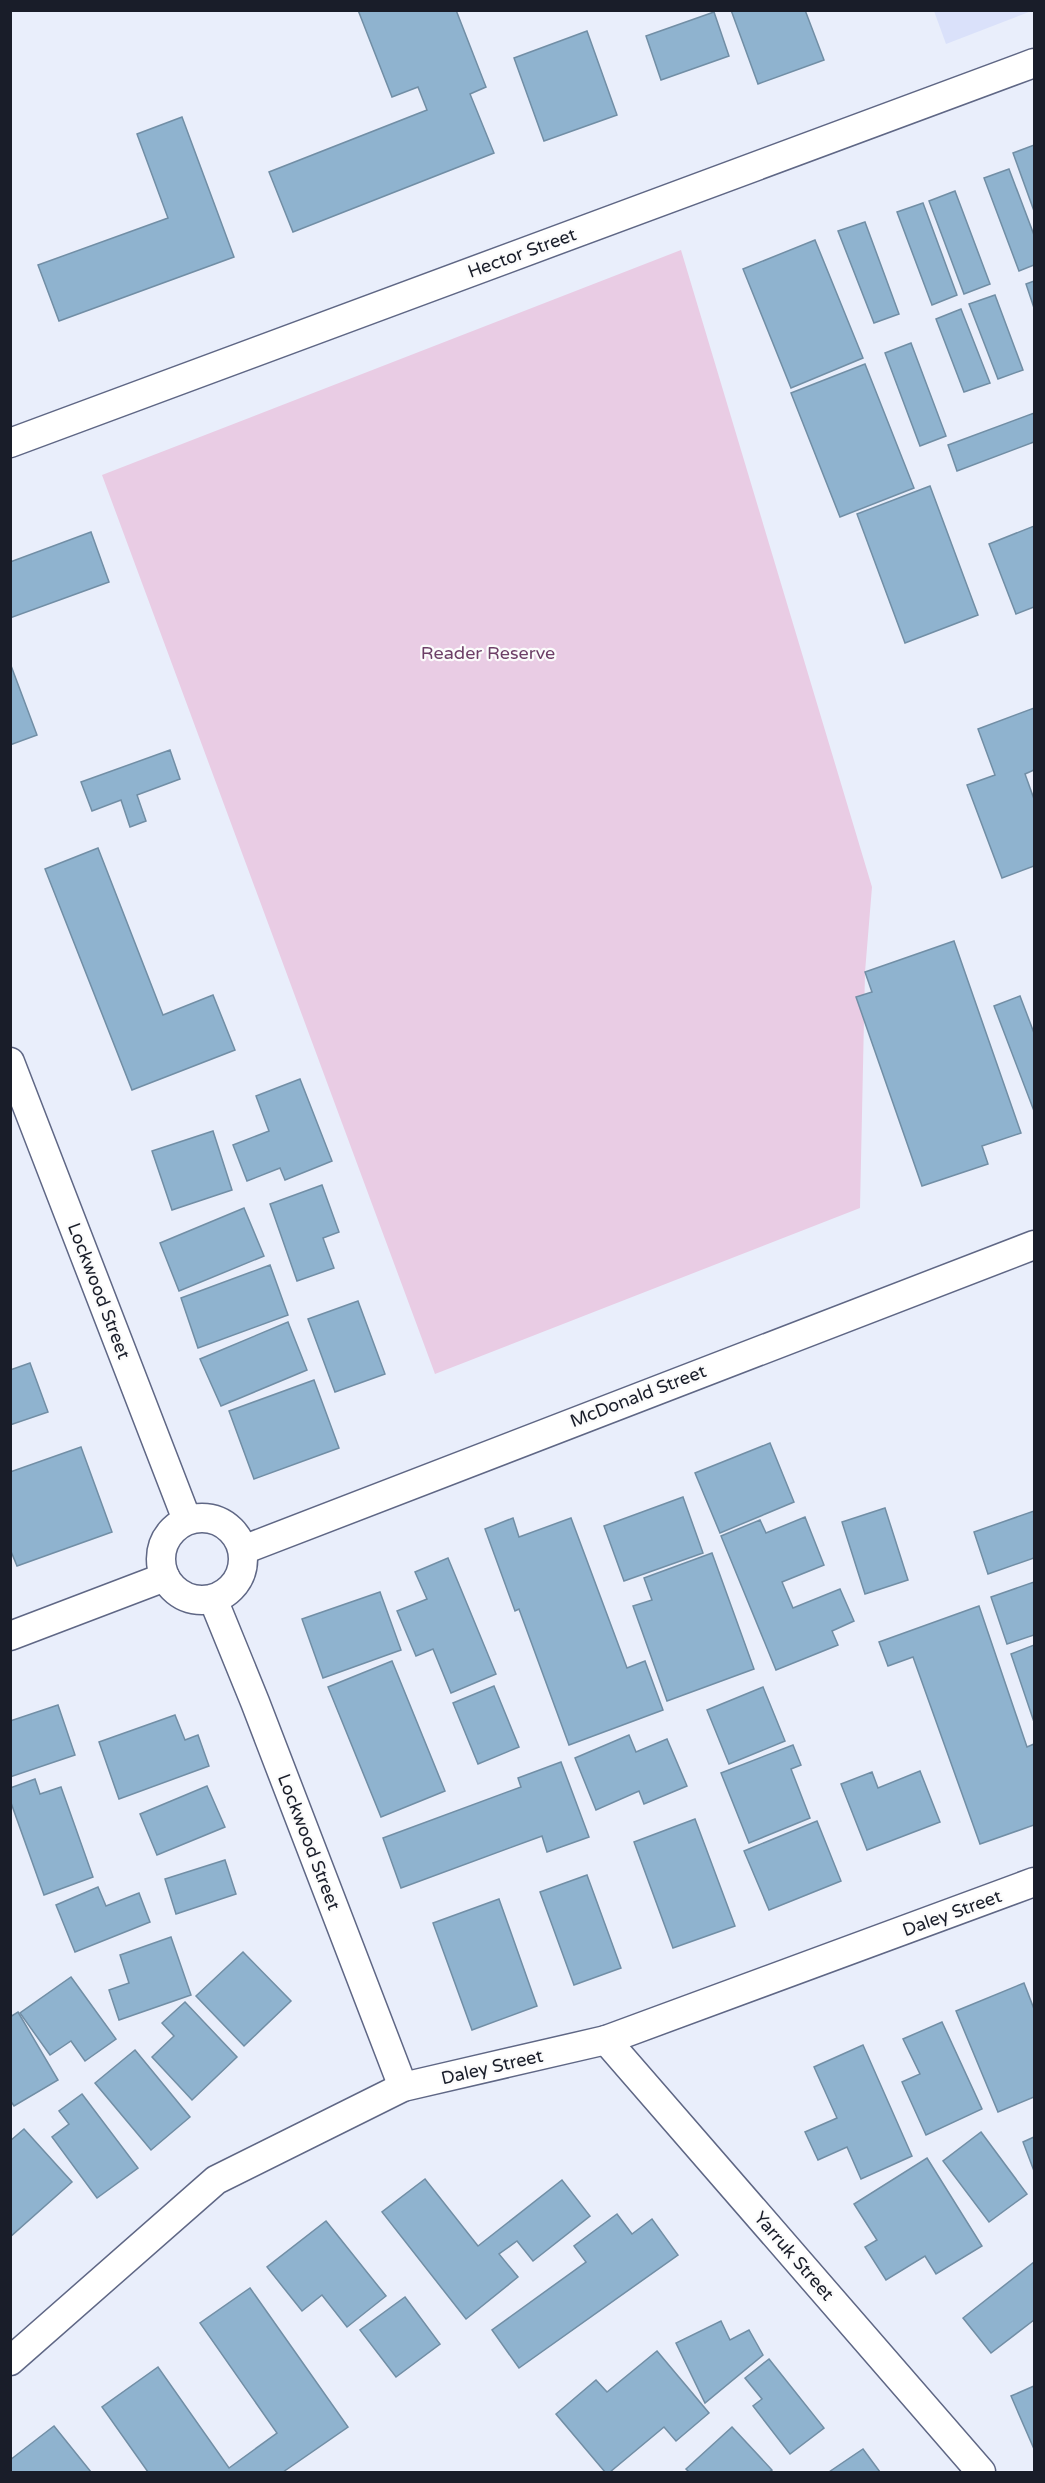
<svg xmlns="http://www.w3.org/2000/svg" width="1045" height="2483" viewBox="0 0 1045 2483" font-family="'Varela Round',sans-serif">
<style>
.built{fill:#dae1fa}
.green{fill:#e9cce4}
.building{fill:#8fb3cf;stroke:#718ea5;stroke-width:1.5}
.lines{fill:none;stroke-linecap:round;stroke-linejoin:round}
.minor-casing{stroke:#5f6785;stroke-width:31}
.minor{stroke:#fff;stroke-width:28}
.labels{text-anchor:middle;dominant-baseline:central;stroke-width:4.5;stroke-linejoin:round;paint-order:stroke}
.street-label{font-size:18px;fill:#191d29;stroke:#fbfbfb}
.park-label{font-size:18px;fill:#6d3f67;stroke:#fbfbfb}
</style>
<rect width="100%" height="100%" fill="#e9eefb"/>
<path class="built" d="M 1034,10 L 946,44 L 934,11 L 934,10 Z"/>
<path class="green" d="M 681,250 L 872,887 L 865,972 L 860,1208 L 435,1374 L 102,475 Z"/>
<g class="building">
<path d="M 358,10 L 456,10 L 486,87 L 470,94 L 494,153 L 293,232 L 269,172 L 427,110 L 418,87 L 392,97 Z"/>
<path d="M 731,10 L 805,10 L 824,60 L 758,84 Z"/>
<path d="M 714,12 L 729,56 L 661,80 L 646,36 Z"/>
<path d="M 587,31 L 617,115 L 544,141 L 514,58 Z"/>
<path d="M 182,117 L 234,257 L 59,321 L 38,265 L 168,218 L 137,134 Z"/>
<path d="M 1034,145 L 1034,211 L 1013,153 Z"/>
<path d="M 1009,169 L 1034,235 L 1034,265 L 1019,271 L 984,178 Z"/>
<path d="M 955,191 L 990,284 L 964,294 L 929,201 Z"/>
<path d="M 923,203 L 957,295 L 932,305 L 897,212 Z"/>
<path d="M 865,222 L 899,314 L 874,323 L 838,231 Z"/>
<path d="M 815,240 L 863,358 L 791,388 L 743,269 Z"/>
<path d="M 1034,281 L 1034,308 L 1026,284 Z"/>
<path d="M 995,295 L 1023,370 L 998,379 L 969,304 Z"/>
<path d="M 961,309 L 990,383 L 964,392 L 936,319 Z"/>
<path d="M 911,343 L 946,436 L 920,446 L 885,353 Z"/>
<path d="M 865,364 L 914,488 L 840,517 L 791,393 Z"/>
<path d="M 1034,413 L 1034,442 L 957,471 L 948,445 Z"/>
<path d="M 930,486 L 978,615 L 905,643 L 857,514 Z"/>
<path d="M 1034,526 L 1034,607 L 1016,614 L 989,544 Z"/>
<path d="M 91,532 L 109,582 L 10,618 L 10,562 Z"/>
<path d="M 10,663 L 37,735 L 10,745 Z"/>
<path d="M 1034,708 L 1034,770 L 1025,774 L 1034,799 L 1034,866 L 1002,878 L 967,785 L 995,775 L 978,729 Z"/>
<path d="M 170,750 L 180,779 L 137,795 L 146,821 L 130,827 L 121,800 L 92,811 L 81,782 Z"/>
<path d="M 98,848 L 163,1015 L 213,995 L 235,1050 L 132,1090 L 45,869 Z"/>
<path d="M 954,941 L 1021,1133 L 982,1146 L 988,1164 L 922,1186 L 856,997 L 872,992 L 865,972 Z"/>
<path d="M 1020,996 L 1034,1033 L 1034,1111 L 994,1006 Z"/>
<path d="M 300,1079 L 332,1161 L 285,1180 L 280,1168 L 247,1181 L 233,1145 L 269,1131 L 256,1096 Z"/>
<path d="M 213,1131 L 232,1190 L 172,1210 L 152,1151 Z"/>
<path d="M 322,1185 L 339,1232 L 323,1238 L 334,1268 L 297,1281 L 270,1204 Z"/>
<path d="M 244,1208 L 264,1256 L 179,1291 L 160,1243 Z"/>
<path d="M 270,1265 L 288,1315 L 198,1348 L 181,1298 Z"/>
<path d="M 358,1301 L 385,1374 L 335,1392 L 308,1319 Z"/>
<path d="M 288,1322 L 307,1370 L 221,1406 L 200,1359 Z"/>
<path d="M 30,1363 L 48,1412 L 10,1425 L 10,1370 Z"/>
<path d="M 314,1380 L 339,1448 L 254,1479 L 229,1411 Z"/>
<path d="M 770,1443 L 794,1502 L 720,1533 L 695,1473 Z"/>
<path d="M 81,1447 L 112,1532 L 17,1566 L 10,1549 L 10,1472 Z"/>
<path d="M 683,1497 L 703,1553 L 624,1581 L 604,1526 Z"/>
<path d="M 885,1508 L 908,1580 L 865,1594 L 842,1522 Z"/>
<path d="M 1034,1511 L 1034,1558 L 988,1574 L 974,1532 Z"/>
<path d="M 805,1517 L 824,1565 L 782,1582 L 793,1608 L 840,1589 L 854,1621 L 832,1631 L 838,1645 L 776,1670 L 721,1536 L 760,1520 L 766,1533 Z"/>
<path d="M 513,1518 L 519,1537 L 571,1518 L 627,1668 L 645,1661 L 663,1710 L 569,1745 L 519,1609 L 515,1611 L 485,1529 Z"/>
<path d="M 712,1553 L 754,1669 L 667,1701 L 633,1606 L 652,1600 L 644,1578 Z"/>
<path d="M 448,1558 L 496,1674 L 451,1693 L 433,1649 L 416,1656 L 397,1611 L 427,1599 L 415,1572 Z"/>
<path d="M 1034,1582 L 1034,1635 L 1007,1644 L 991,1597 Z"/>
<path d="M 380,1592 L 401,1650 L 323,1678 L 302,1619 Z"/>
<path d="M 979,1606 L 1027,1747 L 1034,1744 L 1034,1825 L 980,1844 L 913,1657 L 888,1666 L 879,1642 Z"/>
<path d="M 1034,1645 L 1034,1722 L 1011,1654 Z"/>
<path d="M 392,1661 L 445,1791 L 381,1817 L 328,1687 Z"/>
<path d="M 494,1686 L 519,1747 L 478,1764 L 453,1703 Z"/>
<path d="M 763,1687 L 785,1741 L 729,1764 L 707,1710 Z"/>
<path d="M 58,1705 L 75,1755 L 10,1777 L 10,1721 Z"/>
<path d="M 175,1715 L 185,1740 L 198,1735 L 209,1766 L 119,1799 L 99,1742 Z"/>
<path d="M 629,1735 L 636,1752 L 667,1739 L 687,1786 L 644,1804 L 639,1791 L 596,1810 L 575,1758 Z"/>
<path d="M 793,1745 L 801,1765 L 791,1769 L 810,1818 L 749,1843 L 721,1773 Z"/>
<path d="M 561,1762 L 589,1837 L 547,1852 L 542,1836 L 401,1888 L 383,1838 L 521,1787 L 518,1778 Z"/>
<path d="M 920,1771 L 940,1822 L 867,1850 L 841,1784 L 872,1772 L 878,1788 Z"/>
<path d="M 35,1779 L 40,1794 L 61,1787 L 93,1877 L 44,1895 L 10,1800 L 10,1788 Z"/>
<path d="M 207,1786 L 225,1827 L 157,1855 L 140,1814 Z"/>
<path d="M 695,1819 L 735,1926 L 673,1948 L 634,1842 Z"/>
<path d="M 817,1821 L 841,1881 L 769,1910 L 744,1851 Z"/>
<path d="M 225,1860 L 236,1894 L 176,1914 L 165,1879 Z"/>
<path d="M 587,1875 L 621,1968 L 574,1985 L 540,1892 Z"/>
<path d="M 98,1887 L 106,1906 L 139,1893 L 150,1922 L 75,1952 L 56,1905 Z"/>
<path d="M 499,1899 L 537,2006 L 472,2030 L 433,1923 Z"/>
<path d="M 171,1937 L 191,1995 L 119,2020 L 109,1990 L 129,1983 L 120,1955 Z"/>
<path d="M 243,1952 L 291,2001 L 244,2046 L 196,1996 Z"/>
<path d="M 71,1977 L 116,2039 L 85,2061 L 71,2041 L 50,2055 L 20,2013 Z"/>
<path d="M 1024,1983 L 1034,2009 L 1034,2097 L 998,2112 L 956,2011 Z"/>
<path d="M 185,2002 L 237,2057 L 192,2100 L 152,2057 L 174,2036 L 162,2023 Z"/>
<path d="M 18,2012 L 58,2080 L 14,2106 L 10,2100 L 10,2017 Z"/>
<path d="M 942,2022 L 982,2109 L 926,2135 L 902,2082 L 920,2074 L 903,2039 Z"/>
<path d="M 863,2045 L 912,2156 L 861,2179 L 847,2147 L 818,2160 L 805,2132 L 837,2118 L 814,2067 Z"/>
<path d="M 135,2050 L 190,2117 L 151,2150 L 95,2083 Z"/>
<path d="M 82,2094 L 138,2168 L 97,2198 L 52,2137 L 69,2124 L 59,2111 Z"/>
<path d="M 24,2129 L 72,2182 L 10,2237 L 10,2141 Z"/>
<path d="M 981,2132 L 1027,2194 L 989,2222 L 943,2161 Z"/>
<path d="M 1034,2137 L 1034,2171 L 1023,2142 Z"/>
<path d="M 927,2158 L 982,2246 L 936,2274 L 925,2256 L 886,2280 L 865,2247 L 877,2240 L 854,2204 Z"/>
<path d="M 425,2179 L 478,2246 L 562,2180 L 590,2216 L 533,2261 L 517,2241 L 499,2254 L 518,2277 L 466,2319 L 382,2212 Z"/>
<path d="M 617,2214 L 632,2234 L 652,2219 L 678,2255 L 519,2368 L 492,2330 L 586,2262 L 574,2246 Z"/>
<path d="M 326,2221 L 386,2296 L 347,2327 L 322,2295 L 302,2311 L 267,2267 Z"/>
<path d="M 1034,2262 L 1034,2320 L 991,2353 L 963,2318 Z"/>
<path d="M 250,2288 L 348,2427 L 283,2472 L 148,2472 L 102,2407 L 158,2367 L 229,2468 L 277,2433 L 200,2323 Z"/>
<path d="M 405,2297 L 440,2344 L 396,2377 L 360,2330 Z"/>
<path d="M 721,2321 L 730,2340 L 749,2330 L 763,2355 L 705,2403 L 676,2343 Z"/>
<path d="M 657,2351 L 709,2413 L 676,2441 L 664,2427 L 610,2472 L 605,2472 L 556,2414 L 596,2380 L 607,2392 Z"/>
<path d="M 769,2359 L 824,2428 L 790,2454 L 753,2406 L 762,2399 L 745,2378 Z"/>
<path d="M 1034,2386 L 1034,2449 L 1011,2396 Z"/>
<path d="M 54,2426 L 91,2472 L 10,2472 L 10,2460 Z"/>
<path d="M 732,2427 L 772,2470 L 769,2472 L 689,2472 L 686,2469 Z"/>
<path d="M 863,2449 L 880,2472 L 829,2472 Z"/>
</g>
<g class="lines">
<defs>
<g id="minor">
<path d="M 10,443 L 1034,63"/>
<path d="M 10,1062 L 187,1520"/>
<circle cx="202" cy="1559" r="41"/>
<path d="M 243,1550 L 1034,1245"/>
<path d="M 213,1599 L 255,1702 L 403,2087"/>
<path d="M 10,1636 L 165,1577"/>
<path d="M 606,2040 L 981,2472"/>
<path d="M 10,2361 L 216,2180 L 403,2087 L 606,2040 L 1034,1882"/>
</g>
</defs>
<use href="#minor" class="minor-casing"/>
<use href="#minor" class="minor"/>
</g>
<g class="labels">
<g class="street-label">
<text transform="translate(522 253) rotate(-20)">Hector Street</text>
<text transform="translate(99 1291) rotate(69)">Lockwood Street</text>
<text transform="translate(638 1396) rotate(-21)">McDonald Street</text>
<text transform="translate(309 1842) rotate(69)">Lockwood Street</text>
<text transform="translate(952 1913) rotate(-20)">Daley Street</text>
<text transform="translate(492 2067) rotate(-13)">Daley Street</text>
<text transform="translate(794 2256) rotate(49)">Yarruk Street</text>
</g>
<g class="park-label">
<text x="488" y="653">Reader Reserve</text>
</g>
</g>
<rect width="1045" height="2483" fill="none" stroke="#191d29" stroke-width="24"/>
</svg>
